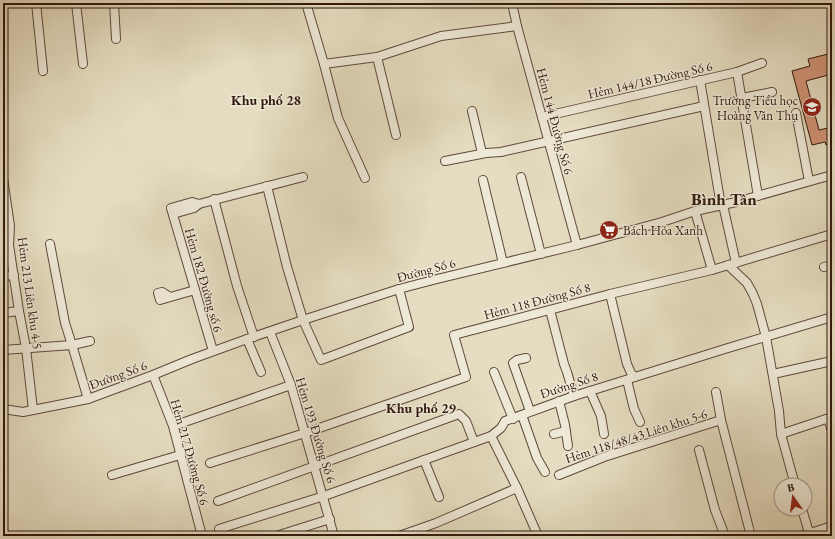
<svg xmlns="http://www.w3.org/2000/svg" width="835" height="539" viewBox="0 0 835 539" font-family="'EB Garamond',serif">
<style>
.building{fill:#cf9376;stroke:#31180e}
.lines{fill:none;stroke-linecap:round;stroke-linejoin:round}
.street-casing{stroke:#5e493b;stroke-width:10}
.street{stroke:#eee9d7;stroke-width:8}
.labels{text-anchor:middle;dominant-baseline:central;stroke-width:3;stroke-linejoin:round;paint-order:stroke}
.street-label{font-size:13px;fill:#31180e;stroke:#eee9d7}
.poi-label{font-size:13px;fill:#31180e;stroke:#eee9d7;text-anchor:end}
.neighbourhood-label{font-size:14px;font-weight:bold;fill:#31180e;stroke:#eee9d7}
.district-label{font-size:17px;font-weight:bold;fill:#31180e;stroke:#eee9d7}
</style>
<rect width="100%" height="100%" fill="#e5ddc1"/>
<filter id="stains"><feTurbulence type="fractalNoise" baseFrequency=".005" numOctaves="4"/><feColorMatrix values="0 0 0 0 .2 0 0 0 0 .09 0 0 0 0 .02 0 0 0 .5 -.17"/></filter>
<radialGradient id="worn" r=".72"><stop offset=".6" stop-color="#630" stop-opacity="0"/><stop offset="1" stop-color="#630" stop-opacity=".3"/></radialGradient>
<path class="building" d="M 832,53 L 832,74 L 806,81 L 819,130 L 832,127 L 832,143 L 826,145 L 825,142 L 812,145 L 792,71 L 810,66 L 808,59 Z"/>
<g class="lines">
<defs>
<g id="street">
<path d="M 36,3 L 43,71"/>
<path d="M 76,3 L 83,64"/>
<path d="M 114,3 L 116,39"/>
<path d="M 306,3 L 324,64 L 377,57 L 441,36 L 517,26"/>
<path d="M 512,3 L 517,26 L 577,245"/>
<path d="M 377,57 L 396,135"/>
<path d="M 324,64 L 338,118 L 365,178"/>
<path d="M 737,72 L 758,196"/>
<path d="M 700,80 L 721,206"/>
<path d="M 742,98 L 772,92"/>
<path d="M 472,111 L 482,153"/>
<path d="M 796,113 L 809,181"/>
<path d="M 542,117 L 737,72 L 762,63"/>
<path d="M 445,161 L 486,153 L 501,152 L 704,106"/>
<path d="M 521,177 L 541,254"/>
<path d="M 3,178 L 10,226 L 9,245 L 19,311 L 26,348 L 33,410"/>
<path d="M 483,180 L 503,263"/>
<path d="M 267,186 L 287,267 L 303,320 L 321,360 L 409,327 L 399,289"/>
<path d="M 214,199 L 237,286 L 254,337"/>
<path d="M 723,205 L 736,263"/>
<path d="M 695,211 L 712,270"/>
<path d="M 173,214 L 194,208 L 199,204"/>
<path d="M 50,244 L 65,323 L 72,345 L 90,341"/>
<path d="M 728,265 L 747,283 L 753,294 L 757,304 L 766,337 L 779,411 L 781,434 L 795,485"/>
<path d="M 824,267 L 832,265"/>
<path d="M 3,276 L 14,275"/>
<path d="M 610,294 L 627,364 L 631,373 L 635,377"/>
<path d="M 170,297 L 162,292 L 158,293 L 160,300 L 195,290"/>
<path d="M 550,310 L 564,364 L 567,372 L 574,396"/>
<path d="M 3,313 L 19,311"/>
<path d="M 270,332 L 291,385 L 334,536"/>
<path d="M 247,339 L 261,372"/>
<path d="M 3,350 L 72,345 L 88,399"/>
<path d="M 213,351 L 171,208 L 192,202 L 199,204 L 303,177"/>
<path d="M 526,358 L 517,360 L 513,363 L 530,411"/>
<path d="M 494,372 L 513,419"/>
<path d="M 773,374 L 832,361"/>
<path d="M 153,375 L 173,426 L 202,536"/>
<path d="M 627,380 L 634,409 L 640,422"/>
<path d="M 590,391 L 601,416 L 604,434"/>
<path d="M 716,392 L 721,420 L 751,536"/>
<path d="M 559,401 L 565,425 L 568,446"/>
<path d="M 3,409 L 23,412 L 88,399 L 153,375 L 192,359 L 247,339 L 303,320 L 399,289 L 437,279 L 577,245 L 662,222 L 695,211 L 736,202 L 832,175"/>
<path d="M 522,415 L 537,458 L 545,472"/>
<path d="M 828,419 L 832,431"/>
<path d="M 173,426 L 291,385"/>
<path d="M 554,434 L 566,431"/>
<path d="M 781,434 L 832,417"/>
<path d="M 491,436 L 517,488 L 538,536"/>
<path d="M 699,450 L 715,510 L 725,536"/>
<path d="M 424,460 L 439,497"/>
<path d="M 210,463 L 305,433 L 466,377 L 454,335 L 610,294 L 712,270 L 832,234"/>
<path d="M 112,475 L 180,455"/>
<path d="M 559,475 L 604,457 L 721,420"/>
<path d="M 218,501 L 459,414 L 466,421 L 474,442"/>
<path d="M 802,509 L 810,536"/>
<path d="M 219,529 L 324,496 L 491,436 L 501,428 L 505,421 L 574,396 L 728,348 L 832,317"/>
<path d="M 276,536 L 330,519"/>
<path d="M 399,536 L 436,523 L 517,488"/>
<path d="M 801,536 L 832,526"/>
</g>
</defs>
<use href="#street" class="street-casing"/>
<use href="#street" class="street"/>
</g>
<defs>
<symbol id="school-disc" viewBox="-11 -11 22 22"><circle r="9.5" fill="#8f2418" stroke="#eee9d7"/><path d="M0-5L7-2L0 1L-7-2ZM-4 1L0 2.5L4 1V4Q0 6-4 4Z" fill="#fff"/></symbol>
<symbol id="supermarket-disc" viewBox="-11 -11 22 22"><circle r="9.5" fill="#8f2418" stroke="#eee9d7"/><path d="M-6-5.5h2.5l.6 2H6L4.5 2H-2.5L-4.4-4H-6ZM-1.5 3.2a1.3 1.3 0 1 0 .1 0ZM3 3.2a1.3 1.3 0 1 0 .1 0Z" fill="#fff"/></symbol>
</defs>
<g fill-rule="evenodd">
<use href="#school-disc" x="801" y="96" width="22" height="22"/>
<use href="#supermarket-disc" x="598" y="219" width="22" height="22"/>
</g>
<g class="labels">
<g class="street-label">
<text transform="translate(650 80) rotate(-13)">Hẻm 144/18 Đường Số 6</text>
<text transform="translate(555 121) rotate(75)">Hẻm 144 Đường Số 6</text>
<text transform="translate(426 270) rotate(-15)">Đường Số 6</text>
<text transform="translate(204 280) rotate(74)">Hẻm 182 Đường số 6</text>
<text transform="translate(30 293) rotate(82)">Hẻm 213 Liên khu 4-5</text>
<text transform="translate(537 301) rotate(-15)">Hẻm 118 Đường Số 8</text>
<text transform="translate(118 375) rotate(-20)">Đường Số 6</text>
<text transform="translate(569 385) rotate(-18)">Đường Số 8</text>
<text transform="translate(316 430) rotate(73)">Hẻm 193 Đường Số 6</text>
<text transform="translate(636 436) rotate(-18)">Hẻm 118/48/43 Liên khu 5-6</text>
<text transform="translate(190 452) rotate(74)">Hẻm 217 Đường Số 6</text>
</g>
<g class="poi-label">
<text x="798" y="100">Trường Tiểu học<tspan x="798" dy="15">Hoàng Văn Thụ</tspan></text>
<text x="623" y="230" text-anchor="start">Bách Hóa Xanh</text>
</g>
<g class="neighbourhood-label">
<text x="266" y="100">Khu phố 28</text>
<text x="421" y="408">Khu phố 29</text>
</g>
<g class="district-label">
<text x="724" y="199">Bình Tân</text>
</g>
</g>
<rect width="835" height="539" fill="none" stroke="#e5ddc1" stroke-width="16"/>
<rect x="4" y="4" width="827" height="531" fill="none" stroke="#31180e" stroke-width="2"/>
<rect x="8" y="8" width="819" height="523" fill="none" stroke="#31180e"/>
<g transform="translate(793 497) rotate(346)"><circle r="19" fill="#eee9d7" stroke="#a29587"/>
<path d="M0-3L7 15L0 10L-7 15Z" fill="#8f2418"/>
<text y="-6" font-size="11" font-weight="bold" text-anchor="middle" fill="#31180e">B</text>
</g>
<rect width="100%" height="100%" filter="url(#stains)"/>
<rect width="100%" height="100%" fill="url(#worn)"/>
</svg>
